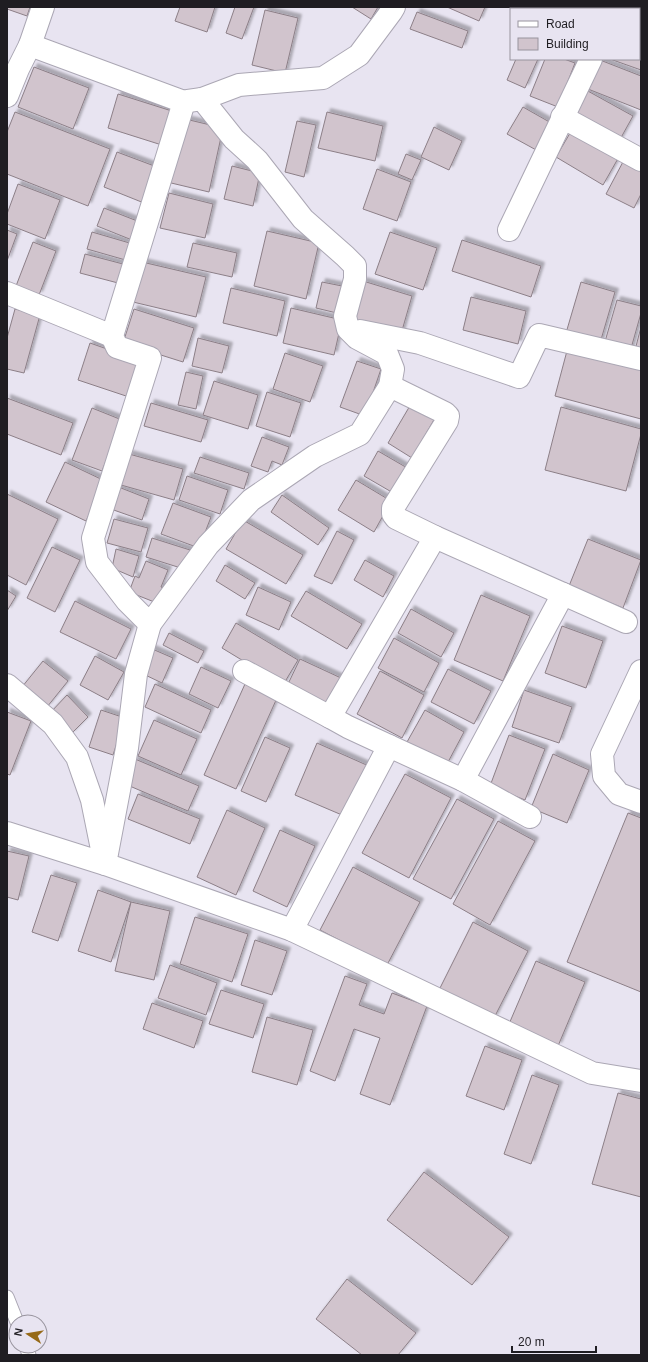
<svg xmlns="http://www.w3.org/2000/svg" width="648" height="1362" viewBox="0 0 648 1362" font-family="Helvetica,sans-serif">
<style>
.building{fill:#d1c4cd;stroke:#8c7f87;filter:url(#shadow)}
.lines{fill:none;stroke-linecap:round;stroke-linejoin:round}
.lane-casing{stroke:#aba7b4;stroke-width:15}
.street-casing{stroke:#aba7b4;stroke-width:24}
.lane{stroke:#fff;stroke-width:13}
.street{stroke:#fff;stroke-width:22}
</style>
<defs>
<filter id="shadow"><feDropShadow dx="3.5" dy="-3.5" stdDeviation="1" flood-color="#0004"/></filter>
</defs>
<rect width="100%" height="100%" fill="#e8e4f1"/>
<g class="building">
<path d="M 7,7 L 30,7 L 27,16 L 7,9 Z"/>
<path d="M 180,7 L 215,7 L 207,32 L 175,21 Z"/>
<path d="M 235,7 L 254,7 L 242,39 L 226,33 Z"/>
<path d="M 352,7 L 378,7 L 371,19 Z"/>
<path d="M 447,7 L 485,7 L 479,21 Z"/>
<path d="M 265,10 L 298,18 L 285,73 L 252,65 Z"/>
<path d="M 417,12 L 468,31 L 462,48 L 410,29 Z"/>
<path d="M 639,32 L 641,33 L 641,70 L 610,59 L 639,59 Z"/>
<path d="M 516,59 L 538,59 L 525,88 L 507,80 Z"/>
<path d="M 545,59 L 564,59 L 575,63 L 558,107 L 530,96 Z"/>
<path d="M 600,60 L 641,76 L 641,110 L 588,89 Z"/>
<path d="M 34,67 L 89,88 L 73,129 L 18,107 Z"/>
<path d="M 586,90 L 633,116 L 618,143 L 571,117 Z"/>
<path d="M 118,94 L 175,112 L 165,146 L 108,128 Z"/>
<path d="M 523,107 L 553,124 L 538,151 L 507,134 Z"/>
<path d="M 15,112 L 110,149 L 88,206 L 7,174 L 7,132 Z"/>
<path d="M 327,112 L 383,126 L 375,161 L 318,148 Z"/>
<path d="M 181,118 L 223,128 L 209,192 L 167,182 Z"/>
<path d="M 297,121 L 316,125 L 304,177 L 285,172 Z"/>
<path d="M 434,127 L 462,141 L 449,170 L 421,157 Z"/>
<path d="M 573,128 L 620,155 L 603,185 L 556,157 Z"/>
<path d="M 117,152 L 157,167 L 144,203 L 104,187 Z"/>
<path d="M 406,154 L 421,160 L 412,180 L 398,174 Z"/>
<path d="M 624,160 L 641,169 L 641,194 L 634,208 L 606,194 Z"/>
<path d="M 232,166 L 260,173 L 253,206 L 224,199 Z"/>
<path d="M 377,169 L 411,182 L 397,221 L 363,209 Z"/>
<path d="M 18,184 L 60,200 L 45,239 L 7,224 L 7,214 Z"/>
<path d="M 169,193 L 213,204 L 205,238 L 160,228 Z"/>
<path d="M 104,208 L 145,224 L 137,242 L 97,226 Z"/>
<path d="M 7,230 L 17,234 L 7,261 Z"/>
<path d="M 267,231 L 319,243 L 306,299 L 254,286 Z"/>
<path d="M 92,232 L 133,244 L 129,261 L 87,249 Z"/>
<path d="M 390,232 L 437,248 L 423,290 L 375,274 Z"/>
<path d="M 462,240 L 541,266 L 531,297 L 452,271 Z"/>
<path d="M 33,242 L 56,251 L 39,295 L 16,286 Z"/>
<path d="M 193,243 L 237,253 L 232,277 L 187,267 Z"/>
<path d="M 85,254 L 123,264 L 118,283 L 80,273 Z"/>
<path d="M 142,262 L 206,277 L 196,317 L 133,302 Z"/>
<path d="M 363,281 L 412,296 L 401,334 L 352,319 Z"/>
<path d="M 322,282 L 347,287 L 341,314 L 316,308 Z"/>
<path d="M 581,282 L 615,292 L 600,343 L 566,333 Z"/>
<path d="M 231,288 L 285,301 L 277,336 L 223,323 Z"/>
<path d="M 471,297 L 526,311 L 518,344 L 463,330 Z"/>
<path d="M 617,300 L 641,306 L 641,313 L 630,352 L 604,345 Z"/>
<path d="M 291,308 L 342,320 L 334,355 L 283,343 Z"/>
<path d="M 15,309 L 40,315 L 24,373 L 7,369 L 7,338 Z"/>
<path d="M 134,309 L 194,328 L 183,362 L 123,343 Z"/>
<path d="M 641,327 L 641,356 L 634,354 Z"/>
<path d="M 198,338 L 229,346 L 222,373 L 192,366 Z"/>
<path d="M 90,343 L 141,361 L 129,397 L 78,380 Z"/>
<path d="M 568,347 L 641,367 L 641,419 L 555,396 Z"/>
<path d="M 285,353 L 323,366 L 310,402 L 273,389 Z"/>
<path d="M 357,361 L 381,369 L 365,416 L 340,407 Z"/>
<path d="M 186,372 L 203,376 L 196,409 L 178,405 Z"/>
<path d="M 214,381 L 258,395 L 248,429 L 203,415 Z"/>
<path d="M 267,392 L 301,403 L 290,437 L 256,426 Z"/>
<path d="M 7,398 L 73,423 L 61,455 L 7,434 Z"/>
<path d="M 151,403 L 208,420 L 201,442 L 144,426 Z"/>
<path d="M 411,404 L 435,418 L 412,458 L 388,443 Z"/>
<path d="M 561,407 L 641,429 L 641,434 L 626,491 L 545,470 Z"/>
<path d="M 92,408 L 122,420 L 102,471 L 72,460 Z"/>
<path d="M 262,437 L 289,447 L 282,465 L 272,461 L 268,472 L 251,466 Z"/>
<path d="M 378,451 L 409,469 L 395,494 L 364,476 Z"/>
<path d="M 129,454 L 183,469 L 174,500 L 121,485 Z"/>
<path d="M 200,457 L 249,473 L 244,489 L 194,473 Z"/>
<path d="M 65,462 L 105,481 L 86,521 L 46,502 Z"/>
<path d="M 187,476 L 228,490 L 220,514 L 179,500 Z"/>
<path d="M 356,480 L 391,501 L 374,532 L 338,510 Z"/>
<path d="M 116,486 L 149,499 L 142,520 L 108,508 Z"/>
<path d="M 7,494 L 58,519 L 26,585 L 7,575 Z"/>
<path d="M 282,495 L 329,528 L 318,545 L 271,512 Z"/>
<path d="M 173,503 L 211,517 L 199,548 L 161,534 Z"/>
<path d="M 114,519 L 148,528 L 141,552 L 107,543 Z"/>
<path d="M 243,520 L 303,555 L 286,584 L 226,549 Z"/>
<path d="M 337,531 L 354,540 L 332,584 L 314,576 Z"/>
<path d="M 152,538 L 190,550 L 184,569 L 146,557 Z"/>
<path d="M 588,539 L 641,560 L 623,608 L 569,586 Z"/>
<path d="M 52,547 L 80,560 L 55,612 L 27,598 Z"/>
<path d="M 116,549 L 139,556 L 133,577 L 112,568 Z"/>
<path d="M 365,560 L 394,576 L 383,597 L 354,580 Z"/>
<path d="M 146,561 L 168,570 L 161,587 L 168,590 L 162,605 L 129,592 L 135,576 L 139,578 Z"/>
<path d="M 225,565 L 255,583 L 245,599 L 216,581 Z"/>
<path d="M 258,587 L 291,602 L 279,630 L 246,615 Z"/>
<path d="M 7,590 L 16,596 L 7,611 Z"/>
<path d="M 306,591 L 362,624 L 347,649 L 291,616 Z"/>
<path d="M 481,595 L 530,616 L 503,681 L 454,660 Z"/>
<path d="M 75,601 L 131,629 L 116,659 L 60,632 Z"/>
<path d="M 411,609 L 454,633 L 441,657 L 398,633 Z"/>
<path d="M 236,623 L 298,660 L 283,685 L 222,648 Z"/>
<path d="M 562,626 L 603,641 L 586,688 L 545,673 Z"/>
<path d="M 169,633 L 204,651 L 198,663 L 163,645 Z"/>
<path d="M 394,638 L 439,663 L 424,692 L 378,668 Z"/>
<path d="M 150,648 L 173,658 L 162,683 L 139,672 Z"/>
<path d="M 95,656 L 124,672 L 108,700 L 80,685 Z"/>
<path d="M 300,659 L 341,678 L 327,706 L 287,686 Z"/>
<path d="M 43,661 L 68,681 L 47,707 L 22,687 Z"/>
<path d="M 201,667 L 231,681 L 218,708 L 189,694 Z"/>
<path d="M 448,669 L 491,691 L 474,724 L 431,702 Z"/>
<path d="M 380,671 L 424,695 L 402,738 L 357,714 Z"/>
<path d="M 155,684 L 211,710 L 201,733 L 145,707 Z"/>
<path d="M 245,684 L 277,698 L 236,789 L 204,775 Z"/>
<path d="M 524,690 L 572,707 L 559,743 L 512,727 Z"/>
<path d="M 67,695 L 88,717 L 71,734 L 50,713 Z"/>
<path d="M 101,710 L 125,718 L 113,755 L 89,747 Z"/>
<path d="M 425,710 L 464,732 L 447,764 L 407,742 Z"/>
<path d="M 7,712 L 31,721 L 10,775 L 7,774 Z"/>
<path d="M 154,720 L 197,739 L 181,775 L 138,756 Z"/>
<path d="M 509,735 L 545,749 L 525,800 L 490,786 Z"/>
<path d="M 265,737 L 290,748 L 266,802 L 241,791 Z"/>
<path d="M 317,743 L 371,767 L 349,818 L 295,795 Z"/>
<path d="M 553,754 L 589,770 L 567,823 L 531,808 Z"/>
<path d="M 135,759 L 199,786 L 188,811 L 125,784 Z"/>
<path d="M 405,774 L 451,798 L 409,878 L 362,853 Z"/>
<path d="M 138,794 L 200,819 L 190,844 L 128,819 Z"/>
<path d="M 457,799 L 494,819 L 451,899 L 413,879 Z"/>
<path d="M 227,810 L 265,828 L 236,895 L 197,877 Z"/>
<path d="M 628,813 L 641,818 L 641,992 L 567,962 Z"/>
<path d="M 498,821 L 535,841 L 490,925 L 453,904 Z"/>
<path d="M 280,830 L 315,846 L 287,907 L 253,891 Z"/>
<path d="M 7,851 L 29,856 L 18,900 L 7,897 Z"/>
<path d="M 353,867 L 420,902 L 387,965 L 320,930 Z"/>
<path d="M 51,875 L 77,883 L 58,941 L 32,932 Z"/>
<path d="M 98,890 L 131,902 L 111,962 L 78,951 Z"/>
<path d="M 131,902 L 170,911 L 154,980 L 115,971 Z"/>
<path d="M 195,917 L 248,934 L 232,982 L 180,964 Z"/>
<path d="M 473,922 L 528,951 L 494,1018 L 439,990 Z"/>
<path d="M 255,940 L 287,951 L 272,995 L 241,985 Z"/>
<path d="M 536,961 L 585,982 L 558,1046 L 509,1024 Z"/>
<path d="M 170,965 L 217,983 L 206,1015 L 158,998 Z"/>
<path d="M 345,976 L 367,984 L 359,1005 L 384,1014 L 392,993 L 427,1006 L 390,1105 L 360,1094 L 380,1038 L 354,1029 L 335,1081 L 310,1071 Z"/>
<path d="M 221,990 L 264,1004 L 253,1038 L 209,1024 Z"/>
<path d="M 152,1003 L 203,1021 L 194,1048 L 143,1029 Z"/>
<path d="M 267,1017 L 313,1030 L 297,1085 L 252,1072 Z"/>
<path d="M 485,1046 L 522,1060 L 504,1110 L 466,1096 Z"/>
<path d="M 532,1075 L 559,1085 L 531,1164 L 504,1154 Z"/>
<path d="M 618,1093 L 641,1099 L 641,1197 L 592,1184 Z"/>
<path d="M 424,1172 L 509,1237 L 472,1285 L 387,1220 Z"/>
<path d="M 347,1279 L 416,1333 L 398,1355 L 362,1355 L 316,1319 Z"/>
</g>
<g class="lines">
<defs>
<g id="lane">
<path d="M 7,1297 L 17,1322"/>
<path d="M 26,1346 L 29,1355"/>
</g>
<g id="street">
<path d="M 30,45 L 184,102 L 112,336 L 117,347 L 150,358 L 93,538 L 97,562 L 127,601 L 150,624 L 208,545 L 251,500 L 315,456 L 360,434 L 390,386 L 393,369 L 387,354 L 357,338 L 348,329 L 345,316 L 355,279 L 355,266 L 345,256 L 303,219 L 257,160 L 234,139 L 202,99"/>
<path d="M 7,96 L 18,69 L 30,45 L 43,7"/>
<path d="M 188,101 L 202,99 L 239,85 L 323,78 L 359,55 L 391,12 L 394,7"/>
<path d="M 562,117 L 641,160"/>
<path d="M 509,230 L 591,59"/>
<path d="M 7,293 L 112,336"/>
<path d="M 360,331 L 420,343 L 519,377 L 539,335 L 641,359"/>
<path d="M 435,537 L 626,622"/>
<path d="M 150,624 L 136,674 L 127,748 L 105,864 L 292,930 L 592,1073 L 641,1081"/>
<path d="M 244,671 L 330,717"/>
<path d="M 641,671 L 602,754 L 604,776 L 619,794 L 641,802"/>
<path d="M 7,685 L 53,724 L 77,757 L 92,800 L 105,864 L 7,833"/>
<path d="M 389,746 L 348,727 L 330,717 L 435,537 L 396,518 L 393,514 L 393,508 L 447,421 L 448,416 L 445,413 L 390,386"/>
<path d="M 463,780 L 563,594"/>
<path d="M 292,930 L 389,746 L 463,780 L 530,817"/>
</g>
</defs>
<use href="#lane" class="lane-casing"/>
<use href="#street" class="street-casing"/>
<use href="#lane" class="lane"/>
<use href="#street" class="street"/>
</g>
<rect width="648" height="1362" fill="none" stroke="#1f1d22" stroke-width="16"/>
<rect x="510" y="8" width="130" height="52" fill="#e8e4f1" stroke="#98949e"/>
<rect x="518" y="21" width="20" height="6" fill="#ffffff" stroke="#98949e"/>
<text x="546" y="28" font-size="12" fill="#1f1d22">Road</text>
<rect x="518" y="38" width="20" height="12" fill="#d1c4cd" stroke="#98949e"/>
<text x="546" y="48" font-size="12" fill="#1f1d22">Building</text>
<g transform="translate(28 1334) rotate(282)"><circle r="19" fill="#e8e4f1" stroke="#98949e"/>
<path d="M0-3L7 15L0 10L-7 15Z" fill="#966917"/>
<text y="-6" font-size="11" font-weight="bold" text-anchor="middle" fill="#1f1d22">N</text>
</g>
<path d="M512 1346v6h84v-6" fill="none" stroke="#1f1d22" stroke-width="2"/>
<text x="518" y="1346" font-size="12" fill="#1f1d22" stroke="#e8e4f1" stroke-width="3" paint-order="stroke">20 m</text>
</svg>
